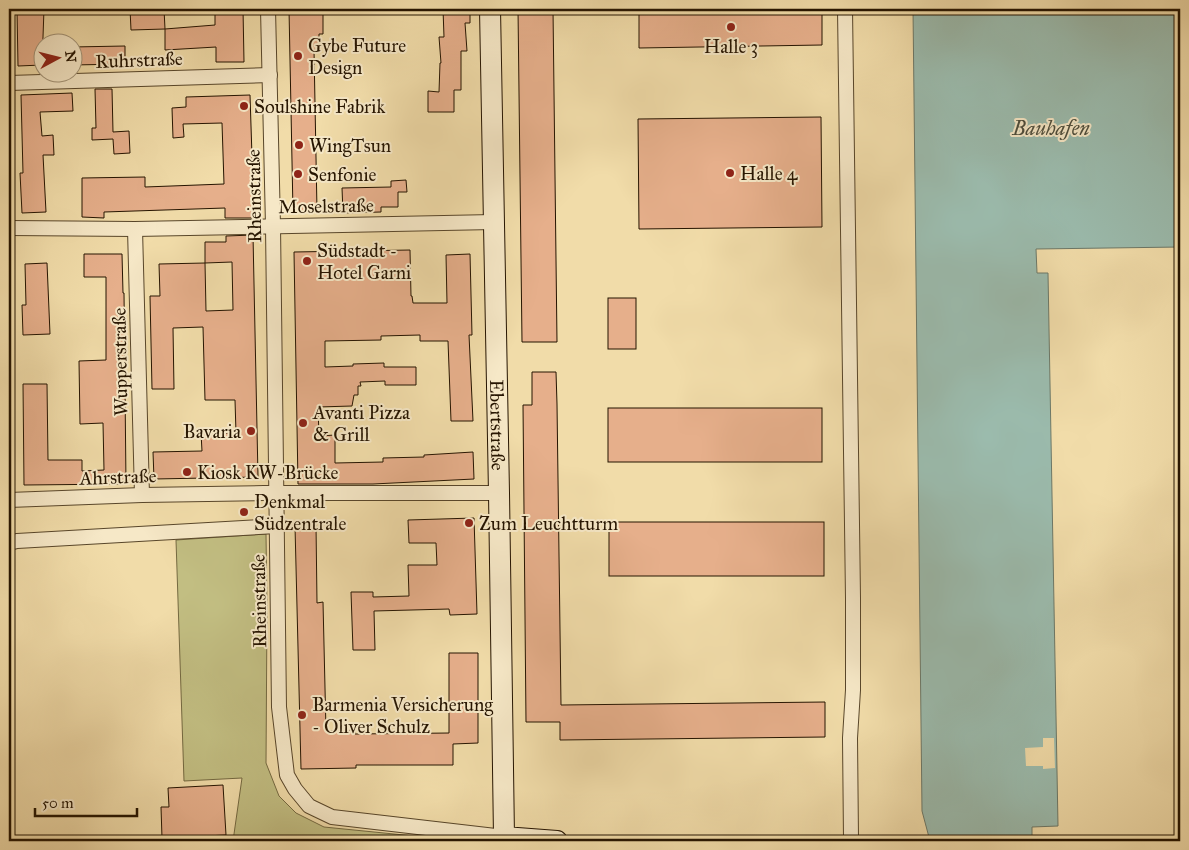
<svg xmlns="http://www.w3.org/2000/svg" width="1189" height="850" viewBox="0 0 1189 850" font-family="'IM FELL Great Primer',serif">
<style>
.green{fill:#c2be82;stroke:#746941}
.water{fill:#9bbbad;stroke:#6c7868}
.pier{fill:#f1dca9}
.building{fill:#e6af8b;stroke:#251400;fill-rule:evenodd}
.lines{fill:none;stroke-linecap:round;stroke-linejoin:round}
.street-casing{stroke:#58462a;stroke-width:16}
.secondary-casing{stroke:#251400;stroke-width:22}
.street{stroke:#f6e8c7;stroke-width:14}
.secondary{stroke:#f6e8c7;stroke-width:20}
.poi-dot{fill:#8f2418;stroke:#f6e8c7;stroke-width:2}
.labels{text-anchor:middle;dominant-baseline:central;stroke-width:4;stroke-linejoin:round;paint-order:stroke}
.poi-label{font-size:19px;fill:#251400;stroke:#f6e8c7;text-anchor:start}
.street-label{font-size:19px;fill:#251400;stroke:#f6e8c7}
.water-label{font-size:20px;font-style:italic;fill:#4e4e3d;stroke:#f6e8c7}
</style>
<rect width="100%" height="100%" fill="#f1dca9"/>
<filter id="stains"><feTurbulence type="fractalNoise" baseFrequency=".004" numOctaves="4"/><feColorMatrix values="0 0 0 0 .2 0 0 0 0 .09 0 0 0 0 .02 0 0 0 .5 -.17"/></filter>
<radialGradient id="worn" r=".72"><stop offset=".6" stop-color="#630" stop-opacity="0"/><stop offset="1" stop-color="#630" stop-opacity=".3"/></radialGradient>
<path class="green" d="M 266,534 L 267,609 L 266,763 L 279,796 L 296,813 L 324,827 L 434,838 L 491,841 L 233,841 L 242,778 L 184,781 L 176,540 Z"/>
<path class="water" d="M 913,9 L 1180,9 L 1180,247 L 1036,249 L 1037,273 L 1048,273 L 1058,826 L 1032,827 L 1032,841 L 930,841 L 922,811 Z"/>
<path class="pier" d="M 1043,738 L 1054,738 L 1055,768 L 1043,769 L 1043,766 L 1026,766 L 1025,748 L 1043,747 Z"/>
<g class="building">
<path d="M 17,9 L 44,9 L 42,65 L 18,66 Z"/>
<path d="M 130,9 L 164,9 L 165,29 L 131,30 Z"/>
<path d="M 215,9 L 243,9 L 244,62 L 216,62 L 216,47 L 165,50 L 165,29 L 215,25 Z"/>
<path d="M 289,9 L 323,9 L 323,34 L 319,34 L 319,50 L 314,50 L 317,211 L 293,212 Z"/>
<path d="M 443,9 L 470,9 L 470,23 L 465,23 L 467,51 L 461,51 L 461,90 L 454,90 L 454,112 L 428,112 L 428,91 L 439,92 L 440,63 L 441,63 L 439,37 L 444,37 Z"/>
<path d="M 518,9 L 553,9 L 557,342 L 522,342 Z"/>
<path d="M 639,9 L 822,9 L 822,45 L 639,48 Z"/>
<path d="M 125,46 L 125,64 L 72,65 L 72,47 Z"/>
<path d="M 95,89 L 112,89 L 113,132 L 129,131 L 130,153 L 114,154 L 113,139 L 92,140 L 92,128 L 96,128 Z"/>
<path d="M 72,93 L 73,111 L 40,112 L 42,136 L 53,135 L 54,155 L 43,155 L 46,212 L 22,213 L 20,173 L 23,173 L 21,95 Z"/>
<path d="M 250,95 L 254,218 L 225,218 L 225,208 L 104,212 L 104,218 L 82,217 L 82,178 L 145,177 L 145,187 L 224,184 L 222,123 L 183,124 L 184,137 L 173,138 L 172,108 L 186,107 L 186,97 Z"/>
<path d="M 821,117 L 822,227 L 639,229 L 638,119 Z"/>
<path d="M 406,180 L 407,192 L 398,192 L 398,207 L 381,207 L 381,212 L 343,213 L 342,188 L 391,187 L 391,181 Z"/>
<path d="M 253,235 L 258,477 L 154,479 L 153,452 L 202,451 L 201,433 L 236,433 L 235,400 L 205,400 L 203,327 L 173,328 L 174,389 L 152,389 L 150,296 L 160,296 L 159,264 L 205,263 L 205,242 L 226,242 L 226,236 ZM 232,262 L 233,310 L 206,311 L 205,263 Z"/>
<path d="M 410,250 L 411,296 L 412,296 L 413,303 L 447,303 L 446,255 L 470,254 L 472,335 L 469,335 L 473,421 L 451,421 L 448,341 L 420,341 L 420,335 L 381,336 L 381,340 L 325,341 L 325,367 L 353,366 L 353,364 L 384,363 L 384,367 L 416,367 L 416,385 L 385,385 L 385,381 L 360,382 L 361,386 L 358,386 L 358,395 L 354,395 L 352,406 L 318,407 L 319,436 L 335,435 L 335,463 L 383,462 L 383,458 L 424,457 L 424,455 L 473,452 L 474,479 L 373,484 L 298,484 L 294,252 Z"/>
<path d="M 84,254 L 122,254 L 123,293 L 124,293 L 126,484 L 24,485 L 23,384 L 47,384 L 48,460 L 82,460 L 82,471 L 104,470 L 103,423 L 80,424 L 79,361 L 106,360 L 106,277 L 84,277 Z"/>
<path d="M 47,263 L 50,334 L 23,335 L 22,305 L 26,305 L 25,264 Z"/>
<rect x="608" y="298" width="28" height="51"/>
<path d="M 532,372 L 556,372 L 557,404 L 561,705 L 825,702 L 825,737 L 560,740 L 560,722 L 526,722 L 523,405 L 532,405 Z"/>
<rect x="608" y="408" width="214" height="54"/>
<path d="M 474,518 L 477,614 L 450,615 L 449,609 L 374,611 L 375,650 L 353,650 L 351,592 L 373,592 L 373,597 L 409,596 L 408,565 L 437,565 L 436,543 L 409,543 L 408,520 Z"/>
<rect x="609" y="522" width="215" height="54"/>
<path d="M 316,525 L 317,603 L 323,602 L 326,731 L 355,730 L 355,734 L 449,733 L 449,653 L 478,653 L 478,743 L 453,744 L 453,765 L 356,765 L 356,768 L 301,769 L 295,526 Z"/>
<path d="M 223,785 L 226,835 L 162,838 L 161,807 L 169,807 L 168,788 Z"/>
</g>
<g class="lines">
<defs>
<g id="street">
<path d="M 268,9 L 273,226 L 279,707 L 287,775 L 295,789 L 309,806 L 332,817 L 504,837 L 504,841"/>
<path d="M 845,9 L 853,598 L 853,690 L 850,738 L 851,838 L 849,841"/>
<path d="M 9,83 L 270,75"/>
<path d="M 9,228 L 135,229 L 494,222"/>
<path d="M 135,229 L 142,495"/>
<path d="M 9,500 L 142,495 L 264,493 L 499,493"/>
<path d="M 9,543 L 17,541 L 277,526"/>
</g>
<g id="secondary">
<path id="s1" d="M 490,9 L 499,493 L 504,837 L 557,841"/>
</g>
</defs>
<use href="#street" class="street-casing"/>
<use href="#secondary" class="secondary-casing"/>
<use href="#street" class="street"/>
<use href="#secondary" class="secondary"/>
</g>
<g class="poi-dot">
<circle cx="731" cy="27" r="5"/>
<circle cx="298" cy="56" r="5"/>
<circle cx="244" cy="106" r="5"/>
<circle cx="299" cy="145" r="5"/>
<circle cx="730" cy="173" r="5"/>
<circle cx="298" cy="174" r="5"/>
<circle cx="307" cy="261" r="5"/>
<circle cx="303" cy="423" r="5"/>
<circle cx="251" cy="431" r="5"/>
<circle cx="187" cy="472" r="5"/>
<circle cx="244" cy="512" r="5"/>
<circle cx="469" cy="523" r="5"/>
<circle cx="302" cy="715" r="5"/>
</g>
<g class="labels">
<g class="poi-label">
<text x="308" y="45">Gybe Future<tspan x="308" dy="22">Design</tspan></text>
<text x="731" y="46" text-anchor="middle">Halle 3</text>
<text x="254" y="106">Soulshine Fabrik</text>
<text x="309" y="145">WingTsun</text>
<text x="740" y="173">Halle 4</text>
<text x="308" y="174">Senfonie</text>
<text x="317" y="250">Südstadt -<tspan x="317" dy="22">Hotel Garni</tspan></text>
<text x="313" y="412">Avanti Pizza<tspan x="313" dy="22">&amp; Grill</tspan></text>
<text x="241" y="431" text-anchor="end">Bavaria</text>
<text x="197" y="472">Kiosk KW-Brücke</text>
<text x="254" y="501">Denkmal<tspan x="254" dy="22">Südzentrale</tspan></text>
<text x="479" y="523">Zum Leuchtturm</text>
<text x="312" y="704">Barmenia Versicherung<tspan x="312" dy="22">- Oliver Schulz</tspan></text>
</g>
<g class="street-label">
<text transform="translate(139 60) rotate(-2)">Ruhrstraße</text>
<text transform="translate(254 196) rotate(-91)">Rheinstraße</text>
<text transform="translate(326 206) rotate(-1)">Moselstraße</text>
<text transform="translate(120 362) rotate(-91)">Wupperstraße</text>
<text stroke="none"><textPath href="#s1" startOffset="416">Ebertstraße</textPath></text>
<text transform="translate(118 477) rotate(-2)">Ahrstraße</text>
<text transform="translate(259 601) rotate(-91)">Rheinstraße</text>
</g>
<g class="water-label">
<text x="1051" y="128">Bauhafen</text>
</g>
</g>
<rect width="1189" height="850" fill="none" stroke="#f1dca9" stroke-width="30"/>
<rect x="10" y="10" width="1169" height="830" fill="none" stroke="#251400" stroke-width="2.5"/>
<rect x="15" y="15" width="1159" height="820" fill="none" stroke="#251400"/>
<g transform="translate(58 58) rotate(83)"><circle r="24" fill="#f6e8c7" stroke="#a29377"/>
<path d="M0-4L9 19L0 12L-9 19Z" fill="#8f2418"/>
<text y="-8" font-size="14" font-weight="bold" text-anchor="middle" fill="#251400">N</text>
</g>
<path d="M35 808v8h102v-8" fill="none" stroke="#251400" stroke-width="2.5"/>
<text x="42" y="808" font-size="15" fill="#251400" stroke="#f6e8c7" stroke-width="4" paint-order="stroke">50 m</text>
<rect width="100%" height="100%" filter="url(#stains)"/>
<rect width="100%" height="100%" fill="url(#worn)"/>
</svg>
